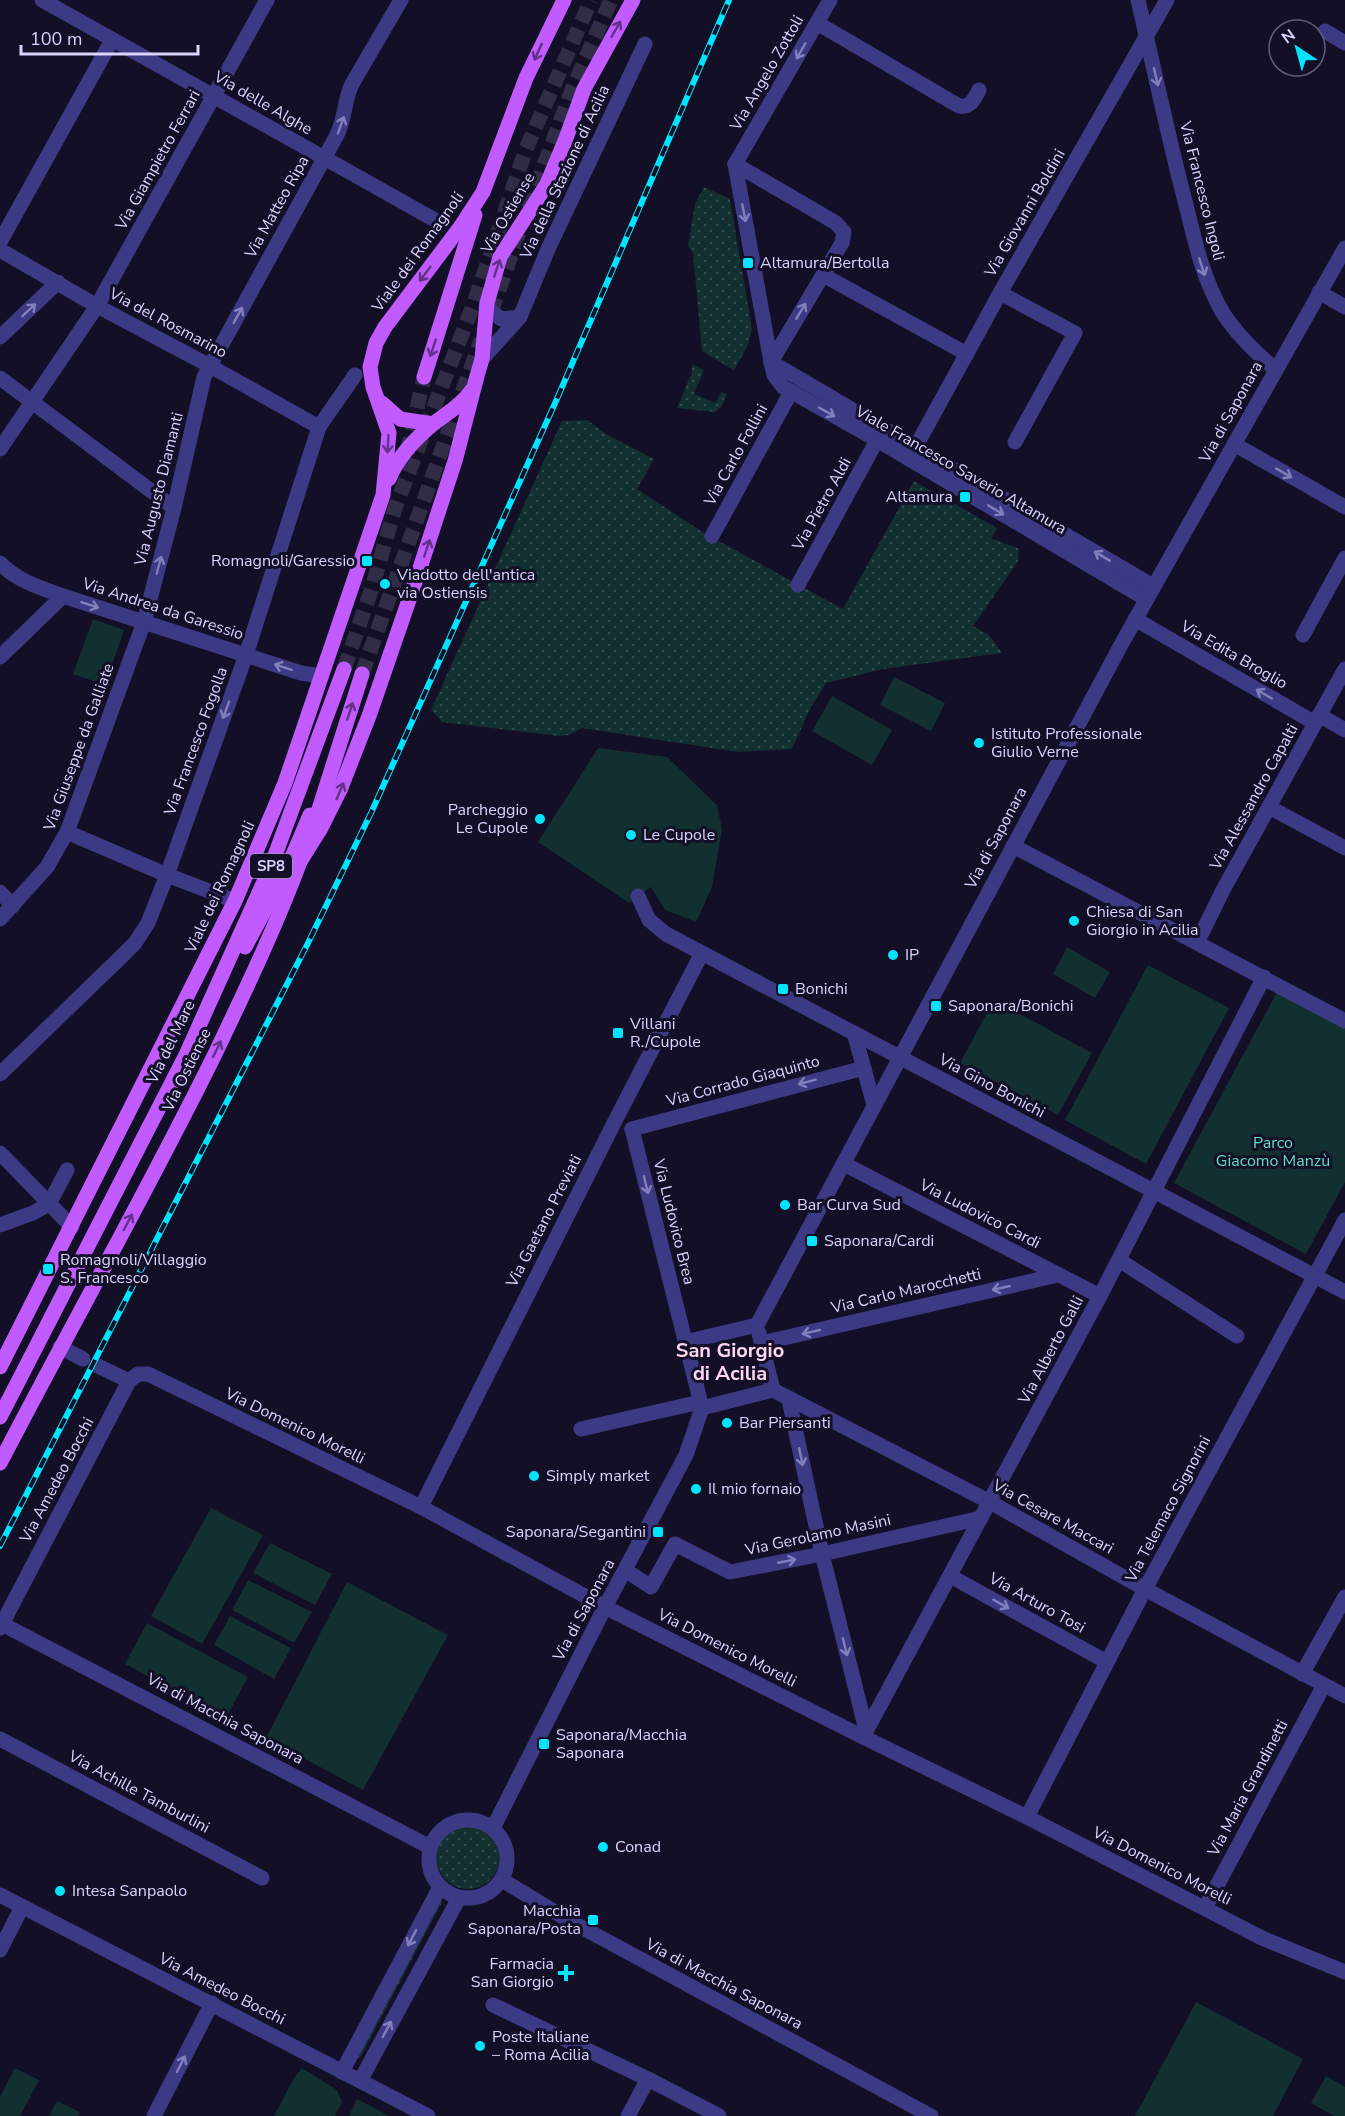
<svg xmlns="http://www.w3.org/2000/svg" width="1345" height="2116" viewBox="0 0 1345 2116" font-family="'Nunito Sans',sans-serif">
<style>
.grass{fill:url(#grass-dots)}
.green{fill:#12302f}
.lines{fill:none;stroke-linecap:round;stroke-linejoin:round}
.major-tunnel{stroke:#312d47;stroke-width:15;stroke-dasharray:15 8;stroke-linecap:butt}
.minor{stroke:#3d3a85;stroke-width:15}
.major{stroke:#c25bff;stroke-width:15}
.rail-casing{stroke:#00e5ff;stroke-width:6}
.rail{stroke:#130f26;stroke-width:4;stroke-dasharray:11;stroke-linecap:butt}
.oneway{stroke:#623188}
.oneway2{stroke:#837fbc}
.poi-dot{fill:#00e5ff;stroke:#130f26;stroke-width:2}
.labels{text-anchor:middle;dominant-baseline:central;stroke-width:6;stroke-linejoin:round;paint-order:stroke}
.shield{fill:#130f26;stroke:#9e99be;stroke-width:1.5}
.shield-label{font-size:15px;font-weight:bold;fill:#d9d4ff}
.street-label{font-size:16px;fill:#d9d4ff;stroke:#130f26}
.poi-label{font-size:16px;fill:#d9d4ff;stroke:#130f26;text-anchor:start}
.park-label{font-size:16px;fill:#5fe0c0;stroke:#130f26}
.quarter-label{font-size:20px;font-weight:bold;fill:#ffd6f0;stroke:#130f26}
</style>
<defs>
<pattern id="grass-dots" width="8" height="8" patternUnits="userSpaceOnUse" patternTransform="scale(1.5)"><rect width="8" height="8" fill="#12302f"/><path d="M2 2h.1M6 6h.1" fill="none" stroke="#344d4e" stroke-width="1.8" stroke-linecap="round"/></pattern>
</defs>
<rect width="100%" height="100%" fill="#130f26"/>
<g class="grass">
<path d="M 704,187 L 730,199 L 752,329 L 747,347 L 734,370 L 702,351 L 693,253 L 688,246 L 695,204 Z"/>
<path d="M 692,364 L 704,370 L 694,394 L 716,403 L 721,392 L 727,394 L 721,407 L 715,412 L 677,408 L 692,372 Z"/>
<path d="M 587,420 L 606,434 L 654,459 L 637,489 L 704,533 L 843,609 L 914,481 L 997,528 L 991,538 L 1019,549 L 1018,561 L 973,626 L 989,635 L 1002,653 L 883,669 L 826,683 L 811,707 L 792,749 L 738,752 L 582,728 L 569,735 L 559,736 L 442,722 L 431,710 L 562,421 Z"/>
<circle cx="468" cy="1858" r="31"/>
<path d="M 441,1899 L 442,1902 L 360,2058 L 356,2059 Z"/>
</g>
<g class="green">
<path d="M 93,619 L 124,630 L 105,685 L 73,674 Z"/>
<path d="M 894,677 L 945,703 L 931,731 L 880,705 Z"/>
<path d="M 832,696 L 892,730 L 872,765 L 812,731 Z"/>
<path d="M 598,748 L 667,757 L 717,805 L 722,829 L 712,887 L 696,922 L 665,910 L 651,887 L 629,903 L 538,842 Z"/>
<path d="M 1067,947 L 1110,972 L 1095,998 L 1053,974 Z"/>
<path d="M 1148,965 L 1229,1008 L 1146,1164 L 1065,1120 Z"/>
<path d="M 1277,992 L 1345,1029 L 1345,1182 L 1306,1254 L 1174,1183 Z"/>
<path d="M 994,1000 L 1092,1053 L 1058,1115 L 960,1063 Z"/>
<path d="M 211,1508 L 263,1535 L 202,1644 L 151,1616 Z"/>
<path d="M 270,1543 L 332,1574 L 315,1605 L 253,1573 Z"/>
<path d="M 248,1580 L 312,1612 L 294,1643 L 232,1610 Z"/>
<path d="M 347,1582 L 448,1635 L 363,1790 L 266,1738 Z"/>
<path d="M 230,1616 L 291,1648 L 274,1679 L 214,1645 Z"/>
<path d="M 147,1623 L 248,1677 L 226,1718 L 125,1664 Z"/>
<path d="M 1196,2002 L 1303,2059 L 1273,2116 L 1135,2116 Z"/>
<path d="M 15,2068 L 39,2080 L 20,2116 L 0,2116 L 0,2097 Z"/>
<path d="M 302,2068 L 337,2090 L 342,2102 L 335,2116 L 274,2116 L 294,2078 Z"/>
<path d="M 1326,2076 L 1345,2087 L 1345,2116 L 1334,2116 L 1311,2103 Z"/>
<path d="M 357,2099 L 389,2116 L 349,2116 Z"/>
<path d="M 57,2101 L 80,2112 L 78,2116 L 49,2116 Z"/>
</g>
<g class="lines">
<g class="major-tunnel">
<path d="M 528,208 L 572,90 L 611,0"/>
<path d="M 491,312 L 519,233"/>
<path d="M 407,453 L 424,377"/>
<path d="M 344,669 L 372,588 L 395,508 L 474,303 L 526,149 L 591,0"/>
<path d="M 362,674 L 481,340"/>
</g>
<g class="minor">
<path d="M 42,0 L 435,220"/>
<path d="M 1138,0 C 1154,68 1168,137 1186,205 C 1195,242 1203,279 1223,313 C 1237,335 1255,352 1275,369"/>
<path d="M 817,23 L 959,106 C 971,108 974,99 979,90"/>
<path d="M 1325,31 L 1345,43"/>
<path d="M 735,164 L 771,362 L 774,375 L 783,387 L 877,440 L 1146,599"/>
<path d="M 735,164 L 836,223 L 844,232 L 842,243 L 771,362"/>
<path d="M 735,164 L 830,0"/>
<path d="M 0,242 L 112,40"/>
<path d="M 0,250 L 97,306 L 210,366 L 319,427"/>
<path d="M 823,275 L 967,354"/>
<path d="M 1319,292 L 1345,307"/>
<path d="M 1000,293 L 1075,333 L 1015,442"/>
<path d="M 520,317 L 548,249 L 645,44"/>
<path d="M 0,337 L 58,282"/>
<path d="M 482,359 L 520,317 L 501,319 L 486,307"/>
<path d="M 771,362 L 1153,586"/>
<path d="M 0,378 L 174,508"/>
<path d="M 1234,444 L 1345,507"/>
<path d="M 0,449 L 97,306 L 267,0"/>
<path d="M 909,459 L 1000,293 L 1167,0"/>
<path d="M 712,536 L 791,392"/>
<path d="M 0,563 C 17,581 41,588 63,596 L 301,673 L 321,676"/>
<path d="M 798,585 L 877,440"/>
<path d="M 1135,619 L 1315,723"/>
<path d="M 1303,635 L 1345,558"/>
<path d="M 0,657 L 63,596"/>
<path d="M 1319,715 L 1345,730"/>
<path d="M 1269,807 L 1345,848"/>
<path d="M 67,832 L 167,875 L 235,901"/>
<path d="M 1013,846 L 1345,1021"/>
<path d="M 0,892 L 13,906"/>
<path d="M 638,896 L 649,920 L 666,934 L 1345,1292"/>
<path d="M 0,919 L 47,867 L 67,832 L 144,622 L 174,508 L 204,377 L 337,135 C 345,119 344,101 352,84 L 401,0"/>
<path d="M 1197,943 L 1223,890 L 1345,669"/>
<path d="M 854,1033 L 874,1105"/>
<path d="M 0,1074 L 123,955 L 135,943 L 148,923 L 167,875 L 246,655 L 319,427 L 355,375"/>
<path d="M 632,1129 L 864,1068"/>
<path d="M 0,1153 L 72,1227"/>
<path d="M 844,1164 L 1100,1296"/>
<path d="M 0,1225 L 33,1213 L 49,1204 L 67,1170"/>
<path d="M 1119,1260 L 1237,1336"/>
<path d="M 757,1325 L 1122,643 L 1345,248"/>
<path d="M 685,1342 L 757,1325"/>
<path d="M 762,1343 L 1058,1275"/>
<path d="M 60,1347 L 83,1359"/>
<path d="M 98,1366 L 129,1381"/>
<path d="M 773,1390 L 990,1502 L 1145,1589 L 1345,1696"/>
<path d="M 789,1400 L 822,1554 L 866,1730"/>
<path d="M 702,1408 L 773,1390 L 759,1333"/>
<path d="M 581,1429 L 700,1402"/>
<path d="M 421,1507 L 615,1121 L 702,953"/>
<path d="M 625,1570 L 651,1587 L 675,1544 L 730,1572 L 822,1554 L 981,1518"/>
<path d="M 950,1576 L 1107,1662"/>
<path d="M 2,1624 L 430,1847"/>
<path d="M 0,1628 L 129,1381 L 138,1374 L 148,1374 L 421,1507 L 605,1607 L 863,1737 L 1027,1817 L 1262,1938 L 1345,1972"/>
<path d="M 1302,1674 L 1345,1597"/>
<path d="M 863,1737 L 1100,1296 L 1264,977"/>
<path d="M 0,1739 L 262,1878"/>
<path d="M 1027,1817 L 1145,1589 L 1345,1220"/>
<circle cx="468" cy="1859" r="39"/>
<path d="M 493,1828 L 605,1607 L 686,1455 L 702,1408 L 632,1129"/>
<path d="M 502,1880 L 570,1921 L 931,2116"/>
<path d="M 0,1895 L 428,2116"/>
<path d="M 1205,1908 L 1324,1685"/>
<path d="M 0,1950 L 22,1907"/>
<path d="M 493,2005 L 648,2079 L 719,2116"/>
<path d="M 342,2072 L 440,1887"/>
<path d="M 360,2081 L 459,1898"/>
<path d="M 154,2116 L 212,2003"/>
<path d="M 628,2116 L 648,2079"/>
</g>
<g class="major">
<path d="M 424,377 L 475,215"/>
<path d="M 382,403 L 400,419 L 433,424"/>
<path d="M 389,479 C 398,456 415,439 433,424 C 447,413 462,405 472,390"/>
<path d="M 313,828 L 362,674"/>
<path d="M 301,860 L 321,828 L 340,790 L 369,716 L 421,565 L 455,461 L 477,376 L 482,359 L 487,303 L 500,257 L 547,184 L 565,141 L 584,89 L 633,0"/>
<path d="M 245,947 L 287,869 L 310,815"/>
<path d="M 0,1367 L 235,901 L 285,783 L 383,495 L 389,433 L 373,387 L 370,367 L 376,343 L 385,327 L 461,226 L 483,192 L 526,78 L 564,0"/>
<path d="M 0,1417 L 185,1057 L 271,866 L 344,669"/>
<path d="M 0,1463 C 71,1326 147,1192 215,1054 C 247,987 279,920 304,851"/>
</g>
<defs>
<path id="rail" d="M 0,1546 L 308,943 L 371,813 L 556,401 L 729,0"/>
</defs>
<use href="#rail" class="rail-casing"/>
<use href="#rail" class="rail"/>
</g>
<defs><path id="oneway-shaft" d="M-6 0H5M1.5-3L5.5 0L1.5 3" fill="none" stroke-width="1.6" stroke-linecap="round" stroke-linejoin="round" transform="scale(1.5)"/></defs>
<g class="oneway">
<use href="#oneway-shaft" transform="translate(616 29) rotate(-60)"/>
<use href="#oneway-shaft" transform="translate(538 52) rotate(115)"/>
<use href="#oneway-shaft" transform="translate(497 268) rotate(-72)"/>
<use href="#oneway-shaft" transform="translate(425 274) rotate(127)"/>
<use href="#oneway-shaft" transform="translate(433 348) rotate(108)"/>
<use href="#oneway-shaft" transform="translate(388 444) rotate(93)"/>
<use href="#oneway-shaft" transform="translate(427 548) rotate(-72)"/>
<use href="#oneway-shaft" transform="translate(350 711) rotate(-72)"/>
<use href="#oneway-shaft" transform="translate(340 791) rotate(-67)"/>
<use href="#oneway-shaft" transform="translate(217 1049) rotate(-64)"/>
<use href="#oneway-shaft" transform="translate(128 1222) rotate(-62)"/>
</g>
<g class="oneway2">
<use href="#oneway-shaft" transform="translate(801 51) rotate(120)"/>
<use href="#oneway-shaft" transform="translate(1156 77) rotate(77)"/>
<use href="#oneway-shaft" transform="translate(341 125) rotate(-70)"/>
<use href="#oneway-shaft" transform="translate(744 213) rotate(79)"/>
<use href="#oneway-shaft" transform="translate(1202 267) rotate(72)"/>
<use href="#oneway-shaft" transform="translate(29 310) rotate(-43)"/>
<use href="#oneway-shaft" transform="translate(801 311) rotate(-59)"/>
<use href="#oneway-shaft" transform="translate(238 315) rotate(-61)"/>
<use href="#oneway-shaft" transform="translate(827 412) rotate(29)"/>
<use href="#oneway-shaft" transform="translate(1284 473) rotate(30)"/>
<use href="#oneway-shaft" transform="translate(996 510) rotate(31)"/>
<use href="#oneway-shaft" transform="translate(1102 556) rotate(-149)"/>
<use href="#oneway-shaft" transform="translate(159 565) rotate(-75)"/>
<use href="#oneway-shaft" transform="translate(90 605) rotate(18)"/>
<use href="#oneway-shaft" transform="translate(283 667) rotate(-162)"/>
<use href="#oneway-shaft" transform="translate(1264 694) rotate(-150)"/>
<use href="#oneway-shaft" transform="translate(226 710) rotate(110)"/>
<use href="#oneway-shaft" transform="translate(807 1082) rotate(165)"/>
<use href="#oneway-shaft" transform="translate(646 1185) rotate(76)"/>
<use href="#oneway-shaft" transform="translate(1001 1288) rotate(167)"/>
<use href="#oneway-shaft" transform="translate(811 1332) rotate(167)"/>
<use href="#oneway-shaft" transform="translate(801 1457) rotate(78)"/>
<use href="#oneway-shaft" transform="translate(787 1561) rotate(-11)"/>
<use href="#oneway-shaft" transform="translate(1001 1604) rotate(29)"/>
<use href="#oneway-shaft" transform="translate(845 1647) rotate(76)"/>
<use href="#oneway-shaft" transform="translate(412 1938) rotate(118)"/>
<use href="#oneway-shaft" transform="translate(387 2029) rotate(-62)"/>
<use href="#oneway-shaft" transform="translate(181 2064) rotate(-63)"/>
</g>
<g class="poi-dot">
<rect x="742" y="257" width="12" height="12" rx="3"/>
<rect x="959" y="491" width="12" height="12" rx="3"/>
<rect x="361" y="555" width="12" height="12" rx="3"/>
<circle cx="385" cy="584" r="6"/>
<circle cx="979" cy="743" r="6"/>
<circle cx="540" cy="819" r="6"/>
<circle cx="631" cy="835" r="6"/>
<circle cx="1074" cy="921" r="6"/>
<circle cx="893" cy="955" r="6"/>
<rect x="777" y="983" width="12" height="12" rx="3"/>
<rect x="930" y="1000" width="12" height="12" rx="3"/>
<rect x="612" y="1027" width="12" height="12" rx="3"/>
<circle cx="785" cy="1205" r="6"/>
<rect x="806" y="1235" width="12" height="12" rx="3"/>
<rect x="42" y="1263" width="12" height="12" rx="3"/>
<circle cx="727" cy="1423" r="6"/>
<circle cx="534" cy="1476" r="6"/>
<circle cx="696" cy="1489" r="6"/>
<rect x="652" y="1526" width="12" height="12" rx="3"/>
<rect x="538" y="1738" width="12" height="12" rx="3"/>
<circle cx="603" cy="1847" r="6"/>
<circle cx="60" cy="1891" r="6"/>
<rect x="587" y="1914" width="12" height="12" rx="3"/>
<path d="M563 1964h6v6h6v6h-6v6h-6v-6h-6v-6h6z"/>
<circle cx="480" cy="2046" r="6"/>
</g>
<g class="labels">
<rect class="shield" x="250" y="854" width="42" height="24" rx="4.5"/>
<g class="shield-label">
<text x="271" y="866">SP8</text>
</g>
<g class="street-label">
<text transform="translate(767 73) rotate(-60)">Via Angelo Zottoli</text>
<text transform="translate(263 103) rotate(30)">Via delle Alghe</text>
<text transform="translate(158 160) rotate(-61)">Via Giampietro Ferrari</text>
<text transform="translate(565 172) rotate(-65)">Via della Stazione di Acilia</text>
<text transform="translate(1202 191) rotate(76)">Via Francesco Ingoli</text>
<text transform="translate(277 207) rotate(-61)">Via Matteo Ripa</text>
<text transform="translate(508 213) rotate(-60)">Via Ostiense</text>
<text transform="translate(1025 213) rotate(-60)">Via Giovanni Boldini</text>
<text transform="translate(418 252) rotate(-54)">Viale dei Romagnoli</text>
<text transform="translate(168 323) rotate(28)">Via del Rosmarino</text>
<text transform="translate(1231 412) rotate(-61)">Via di Saponara</text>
<text transform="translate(736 455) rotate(-61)">Via Carlo Follini</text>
<text transform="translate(961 470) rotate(30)">Viale Francesco Saverio Altamura</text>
<text transform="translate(159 489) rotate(-76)">Via Augusto Diamanti</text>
<text transform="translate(822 504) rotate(-61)">Via Pietro Aldi</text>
<text transform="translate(163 609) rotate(18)">Via Andrea da Garessio</text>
<text transform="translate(1234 655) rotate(30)">Via Edita Broglio</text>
<text transform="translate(196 741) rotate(-70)">Via Francesco Fogolla</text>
<text transform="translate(79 747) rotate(-70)">Via Giuseppe da Galliate</text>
<text transform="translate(1254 797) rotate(-61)">Via Alessandro Capalti</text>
<text transform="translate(996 838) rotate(-62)">Via di Saponara</text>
<text transform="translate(220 887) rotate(-65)">Viale dei Romagnoli</text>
<text transform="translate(171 1042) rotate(-64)">Via del Mare</text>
<text transform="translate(187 1070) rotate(-64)">Via Ostiense</text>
<text transform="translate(743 1081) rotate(-15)">Via Corrado Giaquinto</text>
<text transform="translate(992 1086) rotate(28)">Via Gino Bonichi</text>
<text transform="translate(980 1214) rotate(27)">Via Ludovico Cardi</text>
<text transform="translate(544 1221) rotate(-63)">Via Gaetano Previati</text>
<text transform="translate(674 1222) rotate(76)">Via Ludovico Brea</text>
<text transform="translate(906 1291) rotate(-13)">Via Carlo Marocchetti</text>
<text transform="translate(1051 1350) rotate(-62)">Via Alberto Galli</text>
<text transform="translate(295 1426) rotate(26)">Via Domenico Morelli</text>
<text transform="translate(57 1480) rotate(-62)">Via Amedeo Bocchi</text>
<text transform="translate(1168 1509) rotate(-62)">Via Telemaco Signorini</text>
<text transform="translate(1053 1517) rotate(29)">Via Cesare Maccari</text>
<text transform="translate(818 1535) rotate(-12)">Via Gerolamo Masini</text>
<text transform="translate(1037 1603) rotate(29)">Via Arturo Tosi</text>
<text transform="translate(584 1610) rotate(-62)">Via di Saponara</text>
<text transform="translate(727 1648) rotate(27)">Via Domenico Morelli</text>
<text transform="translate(225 1719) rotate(28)">Via di Macchia Saponara</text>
<text transform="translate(1248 1788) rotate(-62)">Via Maria Grandinetti</text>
<text transform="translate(139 1792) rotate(28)">Via Achille Tamburlini</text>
<text transform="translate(1162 1866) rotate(27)">Via Domenico Morelli</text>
<text transform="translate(724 1984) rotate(28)">Via di Macchia Saponara</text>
<text transform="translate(222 1989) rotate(27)">Via Amedeo Bocchi</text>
</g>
<g class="poi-label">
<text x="760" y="263">Altamura/Bertolla</text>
<text x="953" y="497" text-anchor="end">Altamura</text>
<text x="355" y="561" text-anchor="end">Romagnoli/Garessio</text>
<text x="397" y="575">Viadotto dell'antica<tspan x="397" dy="18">via Ostiensis</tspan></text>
<text x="991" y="734">Istituto Professionale<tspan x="991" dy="18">Giulio Verne</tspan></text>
<text x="528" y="810" text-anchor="end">Parcheggio<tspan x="528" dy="18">Le Cupole</tspan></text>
<text x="643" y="835">Le Cupole</text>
<text x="1086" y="912">Chiesa di San<tspan x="1086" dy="18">Giorgio in Acilia</tspan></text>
<text x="905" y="955">IP</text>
<text x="795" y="989">Bonichi</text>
<text x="948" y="1006">Saponara/Bonichi</text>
<text x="630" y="1024">Villani<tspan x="630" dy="18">R./Cupole</tspan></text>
<text x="797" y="1205">Bar Curva Sud</text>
<text x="824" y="1241">Saponara/Cardi</text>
<text x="60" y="1260">Romagnoli/Villaggio<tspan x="60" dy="18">S. Francesco</tspan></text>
<text x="739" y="1423">Bar Piersanti</text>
<text x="546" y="1476">Simply market</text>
<text x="708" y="1489">Il mio fornaio</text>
<text x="646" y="1532" text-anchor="end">Saponara/Segantini</text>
<text x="556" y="1735">Saponara/Macchia<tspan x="556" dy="18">Saponara</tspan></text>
<text x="615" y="1847">Conad</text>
<text x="72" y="1891">Intesa Sanpaolo</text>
<text x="581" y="1911" text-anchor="end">Macchia<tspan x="581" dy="18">Saponara/Posta</tspan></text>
<text x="554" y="1964" text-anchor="end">Farmacia<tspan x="554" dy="18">San Giorgio</tspan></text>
<text x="492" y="2037">Poste Italiane<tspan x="492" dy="18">– Roma Acilia</tspan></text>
</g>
<g class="park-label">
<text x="1273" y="1143">Parco<tspan x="1273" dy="18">Giacomo Manzù</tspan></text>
</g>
<g class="quarter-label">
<text x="730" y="1350">San Giorgio<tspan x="730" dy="23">di Acilia</tspan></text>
</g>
</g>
<g transform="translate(1297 48) rotate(324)"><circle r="28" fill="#130f26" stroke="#625e7d" stroke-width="1.5"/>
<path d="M0-4.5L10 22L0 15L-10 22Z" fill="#00e5ff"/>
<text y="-9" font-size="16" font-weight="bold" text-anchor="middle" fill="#d9d4ff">N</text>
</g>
<path d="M21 45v9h177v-9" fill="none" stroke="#d9d4ff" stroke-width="3"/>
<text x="30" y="45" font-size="18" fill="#d9d4ff" stroke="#130f26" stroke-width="4.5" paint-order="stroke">100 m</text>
</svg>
